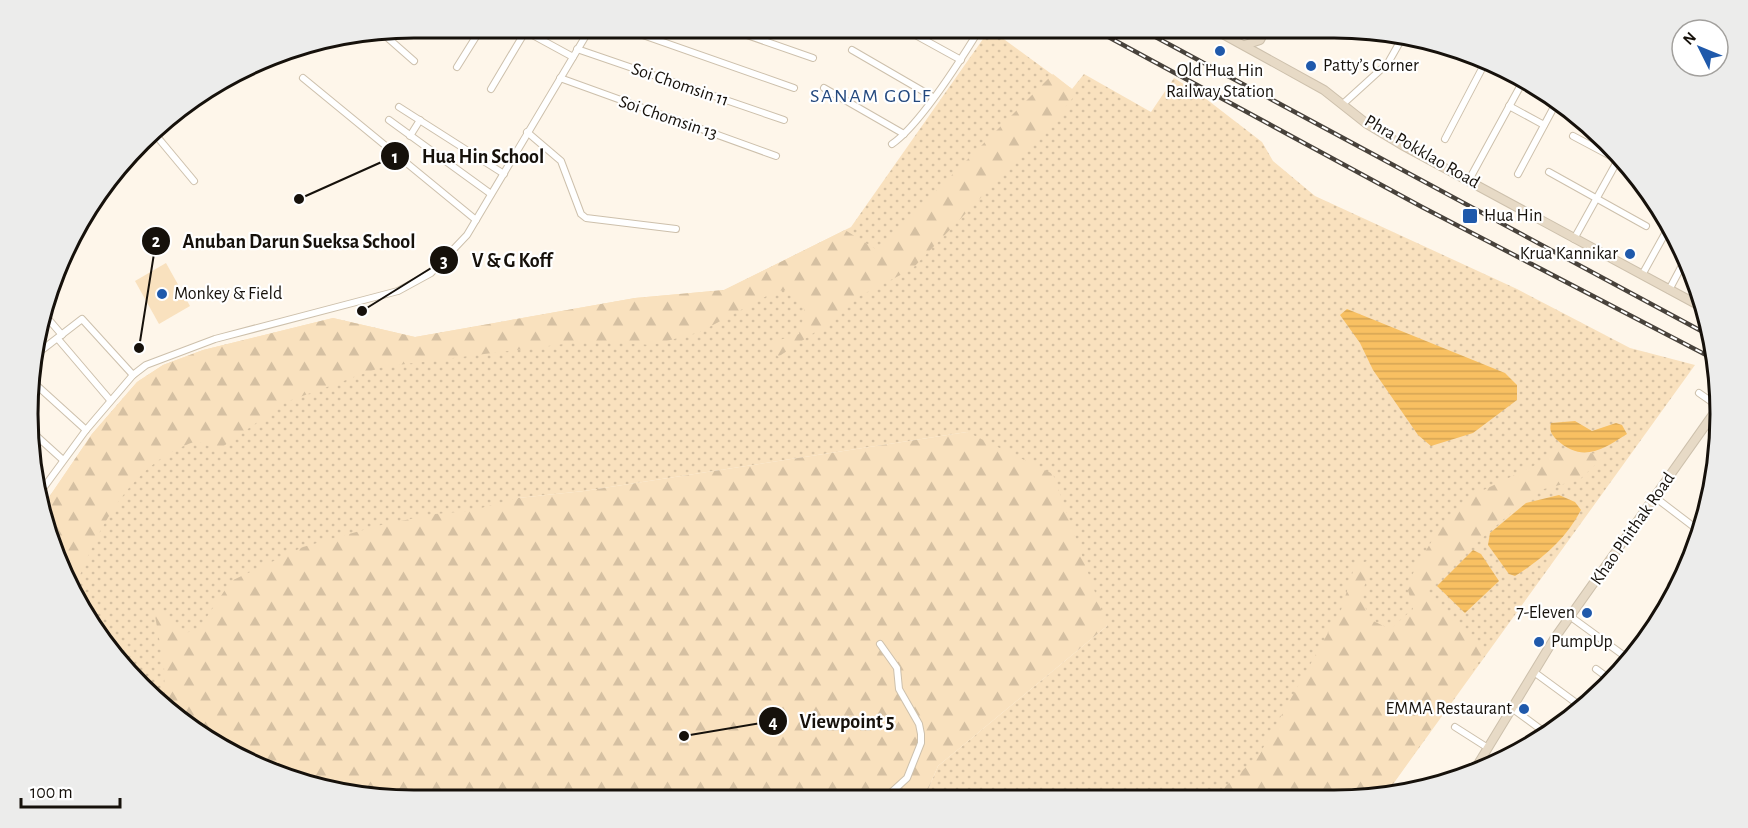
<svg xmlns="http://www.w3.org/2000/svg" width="1748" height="828" viewBox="0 0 1748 828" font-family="'Alegreya Sans',sans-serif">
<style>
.grass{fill:url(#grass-dots)}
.forest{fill:url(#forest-firs)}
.pitch{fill:#f9e1be}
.water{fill:url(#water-rules)}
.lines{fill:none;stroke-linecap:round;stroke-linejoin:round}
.street-casing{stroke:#cdc0ac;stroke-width:8}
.secondary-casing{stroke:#cdc0ac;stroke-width:10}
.street{stroke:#fff;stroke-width:6}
.secondary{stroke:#e7dac6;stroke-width:8}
.rail-casing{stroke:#48423b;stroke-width:4.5}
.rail{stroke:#fff;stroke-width:2;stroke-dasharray:7;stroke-linecap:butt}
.poi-dot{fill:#1f59ab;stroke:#fff;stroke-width:2}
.labels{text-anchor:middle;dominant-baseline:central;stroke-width:4.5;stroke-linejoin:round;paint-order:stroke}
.poi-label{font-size:18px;fill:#16110b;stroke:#fff;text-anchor:start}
.street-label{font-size:18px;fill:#16110b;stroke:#fff}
.neighbourhood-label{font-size:20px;letter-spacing:1.5px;fill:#23487e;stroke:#fff}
.rim{fill:none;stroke:#16110b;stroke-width:3}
.leader{fill:none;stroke:#16110b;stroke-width:2}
.callout-dot{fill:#16110b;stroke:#fff;stroke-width:2}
.mark-label{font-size:18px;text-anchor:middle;font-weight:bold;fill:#fff}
.callout-label{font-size:20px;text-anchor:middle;font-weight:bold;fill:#16110b;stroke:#fff;stroke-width:4.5;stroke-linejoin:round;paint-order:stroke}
</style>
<defs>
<pattern id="grass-dots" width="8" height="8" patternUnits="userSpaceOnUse" patternTransform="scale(1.5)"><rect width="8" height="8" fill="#f9e1be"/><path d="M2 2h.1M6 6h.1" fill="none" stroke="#d5c0a2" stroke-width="1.8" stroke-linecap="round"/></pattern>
<pattern id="forest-firs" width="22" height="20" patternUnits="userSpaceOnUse" patternTransform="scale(1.5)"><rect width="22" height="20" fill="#f9e1be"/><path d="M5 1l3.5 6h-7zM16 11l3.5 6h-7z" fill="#d5c0a2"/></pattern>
<pattern id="water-rules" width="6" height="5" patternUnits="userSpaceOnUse" patternTransform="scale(1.5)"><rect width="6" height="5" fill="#f8c062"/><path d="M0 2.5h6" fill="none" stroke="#d4a454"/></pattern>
</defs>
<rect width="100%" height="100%" fill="#fef6ea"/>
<path class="grass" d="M 990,29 L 1072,89 L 1084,74 L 1151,112 L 1174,78 L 1201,95 L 1262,142 L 1273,161 L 1315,196 L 1517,289 L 1630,348 L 1695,365 L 1383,798 L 924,799 L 938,766 L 1107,626 L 967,432 L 584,491 L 518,498 L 203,732 L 159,705 L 67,585 L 43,506 L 92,434 L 137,382 L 163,365 L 203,350 L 333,318 L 415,337 L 635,298 L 724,290 L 851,227 Z"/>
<g class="forest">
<path d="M 1053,74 L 1072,89 L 1072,99 L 1051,125 L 912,269 L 854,299 L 824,326 L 778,357 L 773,342 L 799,334 C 805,312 810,304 788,290 L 776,291 L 700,332 L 652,345 L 588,341 L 382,367 L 286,402 L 218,450 L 197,441 C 130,462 95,532 73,594 L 67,585 L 43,506 L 92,434 L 137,382 L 163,365 L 203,350 L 333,318 L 415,337 L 635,298 L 724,290 L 845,230 L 877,250 Z"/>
<path d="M 967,432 L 1053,474 L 1107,626 L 938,766 L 924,799 L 414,801 L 266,771 L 165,709 L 164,666 L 154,610 L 163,610 L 184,633 L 198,630 L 231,581 L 303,547 L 381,525 L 435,514 L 470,511 L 518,498 L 584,491 Z"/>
<path d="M 1557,449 L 1606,455 L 1579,480 L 1536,491 L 1425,588 L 1485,653 L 1383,798 L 1213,798 L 1259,755 L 1341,610 L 1355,565 L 1371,560 L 1362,596 L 1369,619 L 1390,629 L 1413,609 L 1407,586 L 1417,565 L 1438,531 L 1465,499 L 1548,459 Z"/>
</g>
<path class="pitch" d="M 166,263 L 190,306 L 159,324 L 135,281 Z"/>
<g class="water">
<path d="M 1347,309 L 1505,373 L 1517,385 L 1517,400 L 1473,433 L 1431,446 L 1418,435 L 1373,370 L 1360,343 L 1340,315 Z"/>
<path d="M 1575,421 L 1592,431 L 1616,423 L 1622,425 L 1627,434 C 1602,450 1582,463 1557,440 C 1552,435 1549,431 1551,423 Z"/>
<path d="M 1559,495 L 1575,502 L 1581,510 C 1566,539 1542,559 1515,576 L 1509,574 L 1488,545 L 1490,533 L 1526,503 Z"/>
<path d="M 1473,550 L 1481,554 L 1499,581 L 1465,613 L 1437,586 Z"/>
</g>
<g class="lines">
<defs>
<g id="street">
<path d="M 518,27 L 573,57"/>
<path d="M 620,27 L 794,88"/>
<path d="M 724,27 L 813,58"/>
<path d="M 824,27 L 838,32"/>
<path d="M 901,27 L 961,60"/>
<path d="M 456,29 L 457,27"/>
<path d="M 381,32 L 414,61"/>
<path d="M 577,49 L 784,120"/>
<path d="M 852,50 L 933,97"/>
<path d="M 457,67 L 482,27"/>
<path d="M 303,78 L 476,220"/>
<path d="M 560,78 L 776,156"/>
<path d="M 824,88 L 904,134"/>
<path d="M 491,89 L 528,27"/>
<path d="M 1344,103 L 1388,63 L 1401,40"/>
<path d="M 1509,106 L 1544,125"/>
<path d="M 399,107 L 504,174"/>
<path d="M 389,120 L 491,194"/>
<path d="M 527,132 L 561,161 L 581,214 L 586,218 L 676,229"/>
<path d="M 154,133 L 194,181"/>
<path d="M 410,136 L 420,120"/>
<path d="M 1573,136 L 1622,162"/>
<path d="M 1445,139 L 1487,59"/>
<path d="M 892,144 C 920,125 962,58 981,27"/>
<path d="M 1549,172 L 1646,226"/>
<path d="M 1518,174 L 1555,105"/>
<path d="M 1469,180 L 1522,83"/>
<path d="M 1574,239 L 1619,158"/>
<path d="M 1642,275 L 1667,230"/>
<path d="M 1669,290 L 1686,258"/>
<path d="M 44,314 L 62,335"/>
<path d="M 58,339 L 110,400"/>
<path d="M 34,356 L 82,319 L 133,375"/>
<path d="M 33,382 L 86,430"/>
<path d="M 1699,393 L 1719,407"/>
<path d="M 31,431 L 63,460"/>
<path d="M 39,494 L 86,430 L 133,375 L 146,365 L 215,339 L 398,291 L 431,273 L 467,235 L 591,27"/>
<path d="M 1656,498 L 1698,530"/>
<path d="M 1691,561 L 1692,561"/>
<path d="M 1671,585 L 1676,588"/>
<path d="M 1571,617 L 1630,660"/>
<path d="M 880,644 L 897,668 L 899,689 L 919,724 L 921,734 L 921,743 L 907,778 L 884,799"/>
<path d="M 1596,669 L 1611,680"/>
<path d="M 1534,672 L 1583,708"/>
<path d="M 1513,709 L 1547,734"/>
<path d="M 1455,727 L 1488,748"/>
</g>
<g id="secondary">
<path d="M 1210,27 L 1324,90 L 1367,124 L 1402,145 L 1700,306"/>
<path d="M 1245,45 L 1260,40 L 1262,36 L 1261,27"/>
<path d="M 1472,774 L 1554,639 L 1719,406"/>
</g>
</defs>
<use href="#street" class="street-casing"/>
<use href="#secondary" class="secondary-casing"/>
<use href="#street" class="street"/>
<use href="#secondary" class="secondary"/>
<defs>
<g id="rail">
<path d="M 1090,27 L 1422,207 L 1710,357"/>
<path d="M 1137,27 L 1705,333"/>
</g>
</defs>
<use href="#rail" class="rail-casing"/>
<use href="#rail" class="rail"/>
</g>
<g class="poi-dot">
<circle cx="1220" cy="51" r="6"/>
<circle cx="1311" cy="66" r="6"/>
<rect x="1462" y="208" width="16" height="16" rx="3"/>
<circle cx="1630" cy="254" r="6"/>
<circle cx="162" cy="294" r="6"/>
<circle cx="1587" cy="613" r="6"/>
<circle cx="1539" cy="642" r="6"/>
<circle cx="1524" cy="709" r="6"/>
</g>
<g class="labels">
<g class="poi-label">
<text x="1323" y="66">Patty’s Corner</text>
<text x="1220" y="71" text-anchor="middle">Old Hua Hin<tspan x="1220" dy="21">Railway Station</tspan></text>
<text x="1484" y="216">Hua Hin</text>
<text x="1618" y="254" text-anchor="end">Krua Kannikar</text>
<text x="174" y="294">Monkey &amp; Field</text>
<text x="1575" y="613" text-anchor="end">7-Eleven</text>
<text x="1551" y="642">PumpUp</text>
<text x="1512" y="709" text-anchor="end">EMMA Restaurant</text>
</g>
<g class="street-label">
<text transform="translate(680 85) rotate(19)">Soi Chomsin 11</text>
<text transform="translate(668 118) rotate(19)">Soi Chomsin 13</text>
<text transform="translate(1422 152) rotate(30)">Phra Pokklao Road</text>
<text transform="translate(1633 529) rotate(-55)">Khao Phithak Road</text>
</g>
<g class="neighbourhood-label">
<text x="871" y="96">SANAM GOLF</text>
</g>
</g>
<path d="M0 0H1748V828H0ZM414 38H1334A376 376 0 0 1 1710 414V414A376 376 0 0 1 1334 790H414A376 376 0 0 1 38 414V414A376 376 0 0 1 414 38Z" fill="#ececeb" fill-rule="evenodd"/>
<path class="rim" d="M414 38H1334A376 376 0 0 1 1710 414V414A376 376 0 0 1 1334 790H414A376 376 0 0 1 38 414V414A376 376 0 0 1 414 38Z"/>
<path class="leader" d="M299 199L395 156M139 348L156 241M362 311L444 260M684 736L773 721"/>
<g class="callout-dot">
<circle cx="299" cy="199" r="6"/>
<circle cx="139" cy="348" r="6"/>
<circle cx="362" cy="311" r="6"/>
<circle cx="684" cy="736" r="6"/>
<circle cx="395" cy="156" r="15"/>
<circle cx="156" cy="241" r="15"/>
<circle cx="444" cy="260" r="15"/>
<circle cx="773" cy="721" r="15"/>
</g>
<g class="mark-label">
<text x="395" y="163">1</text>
<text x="156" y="247">2</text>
<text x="444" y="267">3</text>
<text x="773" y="728">4</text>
</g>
<g class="callout-label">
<text x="483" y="163">Hua Hin School</text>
<text x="299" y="248">Anuban Darun Sueksa School</text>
<text x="512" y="267">V &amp; G Koff</text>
<text x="847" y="728">Viewpoint 5</text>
</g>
<g transform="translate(1700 48) rotate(313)"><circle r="28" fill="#ffffff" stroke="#a2a09d" stroke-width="1.5"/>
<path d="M0-4.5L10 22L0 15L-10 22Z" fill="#1f59ab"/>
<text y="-9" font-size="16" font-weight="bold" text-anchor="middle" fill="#16110b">N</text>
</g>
<path d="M21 798v9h99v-9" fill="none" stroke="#16110b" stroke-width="3"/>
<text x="30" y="798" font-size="18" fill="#16110b" stroke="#ffffff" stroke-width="4.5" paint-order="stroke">100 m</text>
</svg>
